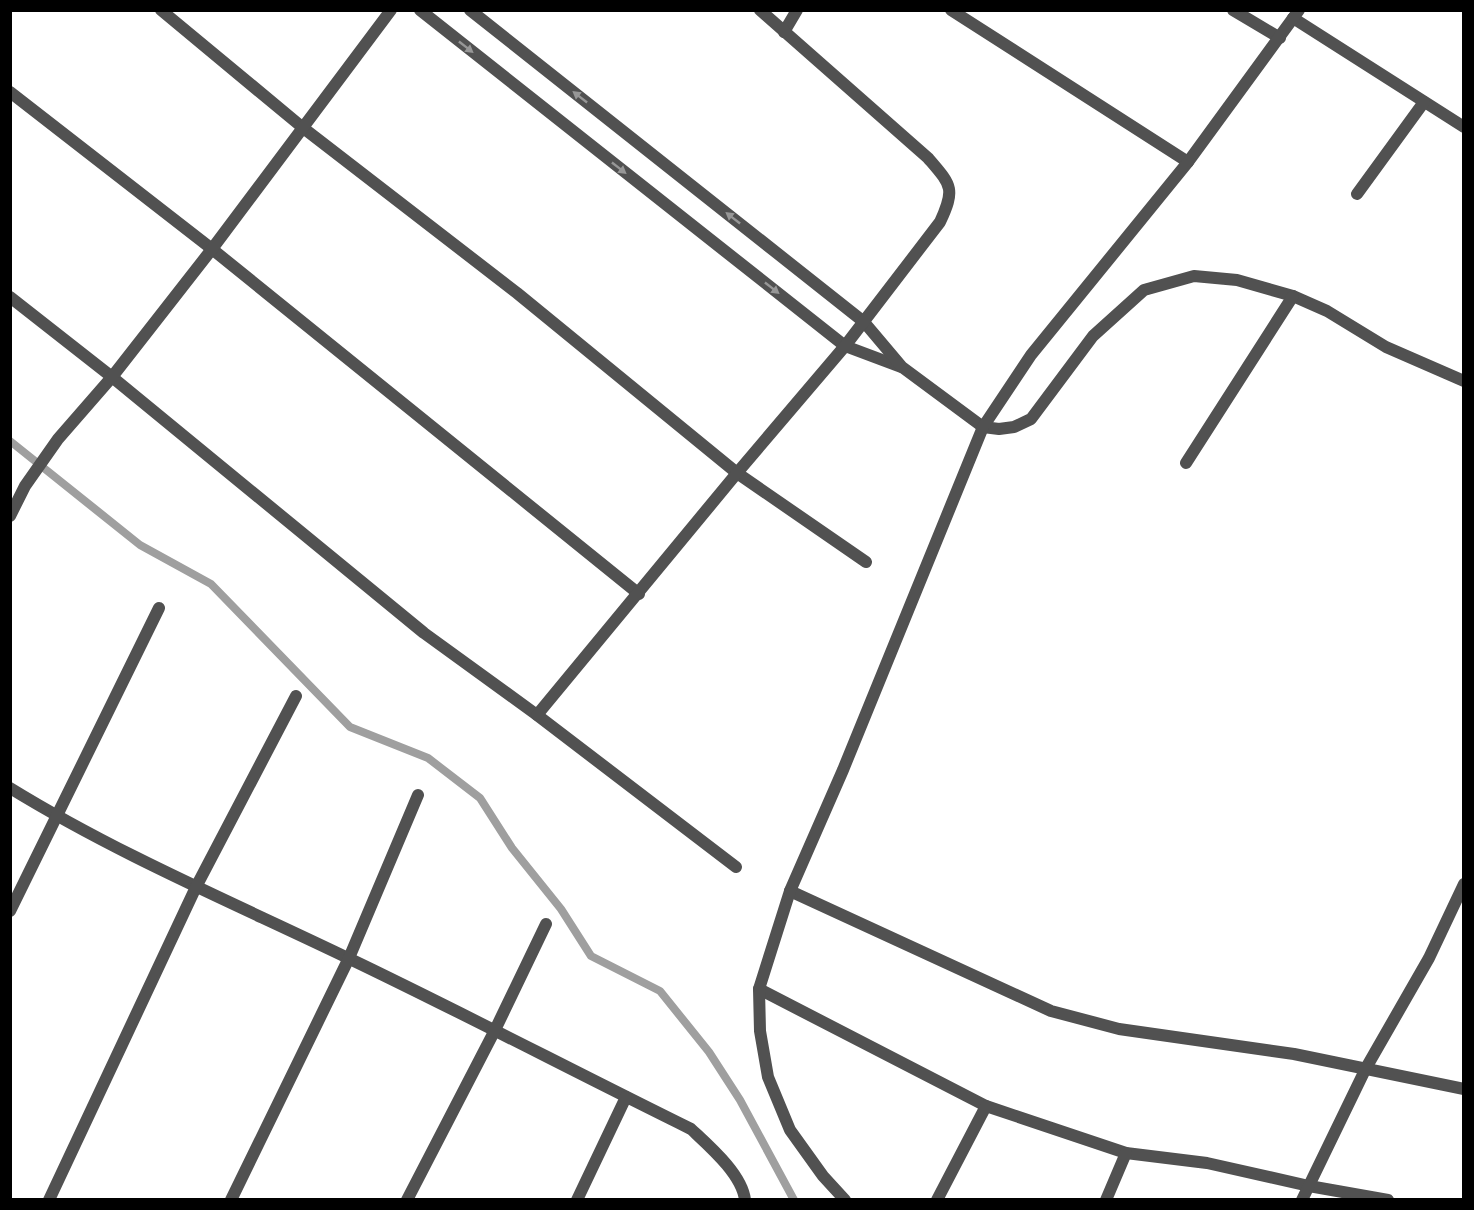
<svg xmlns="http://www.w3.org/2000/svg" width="1474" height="1210" viewBox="0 0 1474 1210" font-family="Commissioner,sans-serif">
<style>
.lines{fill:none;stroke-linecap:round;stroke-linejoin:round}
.stream{stroke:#9f9f9f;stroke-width:8}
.street{stroke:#515151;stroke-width:12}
.oneway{fill:#979797}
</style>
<rect width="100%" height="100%" fill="#fff"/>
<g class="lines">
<path class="stream" d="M 10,441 L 140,545 L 211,584 L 350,727 L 428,758 L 480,798 L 512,848 L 561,909 L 591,956 L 660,991 L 709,1052 L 740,1100 L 794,1200"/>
<g class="street">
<path d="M 161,10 L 302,127 L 517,293 L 737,473 L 866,562"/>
<path d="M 420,10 L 845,346 L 901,367"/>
<path d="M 470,10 L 864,322 L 902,367 L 983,427 L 999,429 L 1014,427 L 1031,419 L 1093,336 L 1144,290 L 1194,276 L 1237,280 L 1293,296 L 1327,311 L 1386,347 L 1464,381"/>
<path d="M 951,10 L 1188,162"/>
<path d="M 1233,10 L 1280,38"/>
<path d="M 1293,18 L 1464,127"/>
<path d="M 784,32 L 797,10"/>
<path d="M 10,92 L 212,249 L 639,594"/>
<path d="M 1357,194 L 1424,102"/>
<path d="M 10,297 L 112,377 L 424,633 L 537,715 L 736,867"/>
<path d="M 1186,463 L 1293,296"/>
<path d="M 10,516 L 25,486 L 58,439 L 112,377 L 212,249 L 391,10"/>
<path d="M 537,715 L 737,473 L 845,346 L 940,222 C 956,188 951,185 928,158 L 760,10"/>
<path d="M 10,788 C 119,855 236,904 350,959 C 465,1014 577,1073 691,1129 C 709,1146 742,1174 745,1200"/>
<path d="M 790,891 L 1051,1011 L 1119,1029 L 1294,1054 L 1464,1089"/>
<path d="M 10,911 L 159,608"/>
<path d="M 759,989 L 986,1106 L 1126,1153 L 1207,1163 L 1309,1186 L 1388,1200"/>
<path d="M 49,1200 L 196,887 L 296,696"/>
<path d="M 231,1200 L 349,958 L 418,795"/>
<path d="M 407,1200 L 495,1030 L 546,924"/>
<path d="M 577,1200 L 626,1097"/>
<path d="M 845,1200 L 823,1176 L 790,1130 L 768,1077 L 760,1031 L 759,989 L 790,891 L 843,770 L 983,427 L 1031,355 L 1188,162 L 1299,10"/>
<path d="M 937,1200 L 986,1106"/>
<path d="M 1106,1200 L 1126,1153"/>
<path d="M 1302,1200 L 1366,1068 L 1429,958 L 1464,884"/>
</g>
</g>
<defs><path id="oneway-solid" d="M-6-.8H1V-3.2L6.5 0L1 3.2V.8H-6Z" transform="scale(1.5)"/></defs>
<g class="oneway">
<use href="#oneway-solid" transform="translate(466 47) rotate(38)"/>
<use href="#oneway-solid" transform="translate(580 97) rotate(-142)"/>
<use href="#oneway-solid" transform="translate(619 168) rotate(38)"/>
<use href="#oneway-solid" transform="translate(733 218) rotate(-142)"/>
<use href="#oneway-solid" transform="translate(772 288) rotate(38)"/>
</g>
<rect width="1474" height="1210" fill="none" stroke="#000000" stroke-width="24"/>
</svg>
